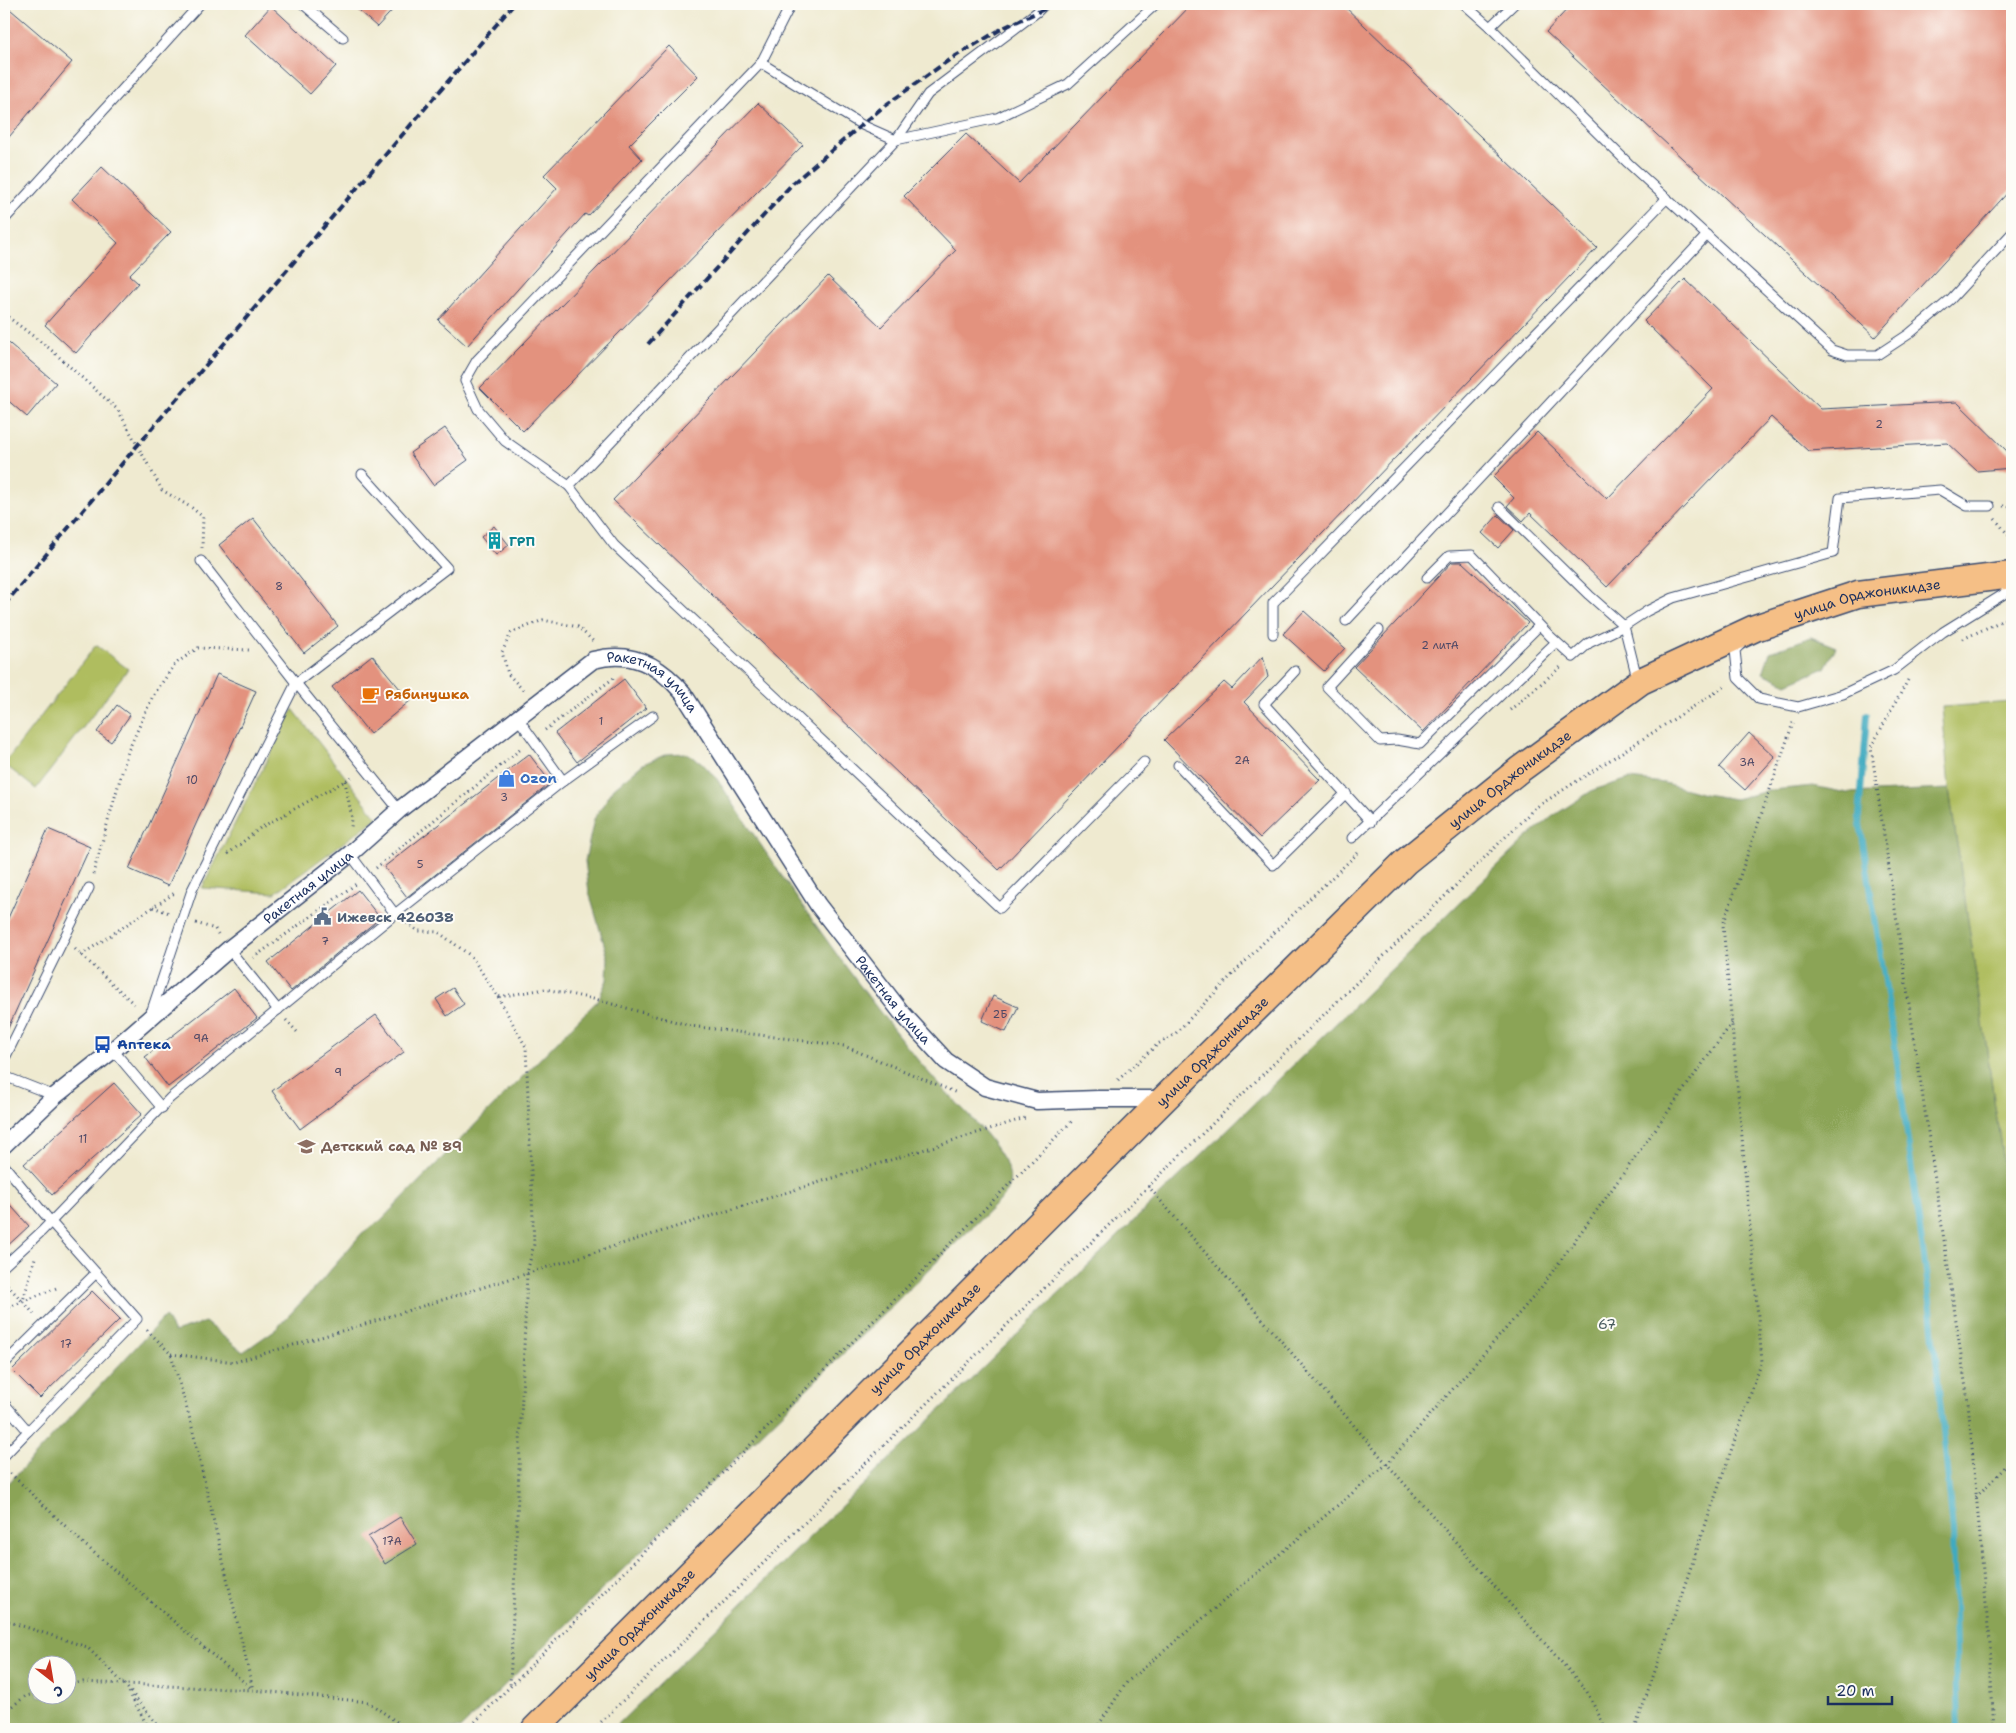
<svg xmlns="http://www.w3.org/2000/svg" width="2016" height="1733" viewBox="0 0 2016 1733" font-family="'Shantell Sans',sans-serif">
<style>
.green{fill:#afbd5f;stroke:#65765e}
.forest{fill:#8ba456;stroke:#536a5a;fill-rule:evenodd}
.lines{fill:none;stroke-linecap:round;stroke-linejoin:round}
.stream{stroke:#40aac0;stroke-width:6}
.building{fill:#e3927e}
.service-casing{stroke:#3b4b6f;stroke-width:11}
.minor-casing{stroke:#3b4b6f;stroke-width:19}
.primary-casing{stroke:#3b4b6f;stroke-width:29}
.path{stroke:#3b4b6f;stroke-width:3;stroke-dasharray:1 4;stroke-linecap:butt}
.service{stroke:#fff;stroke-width:9}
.minor{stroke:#fff;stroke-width:16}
.primary{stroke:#f5bf86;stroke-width:26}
.rail{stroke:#1b2f5e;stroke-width:4;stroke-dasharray:8 4;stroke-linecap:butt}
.labels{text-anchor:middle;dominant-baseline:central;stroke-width:4;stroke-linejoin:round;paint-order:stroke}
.number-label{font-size:11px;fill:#4d4866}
.culture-label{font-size:14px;font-weight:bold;fill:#0d838f;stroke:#fdfcf7;text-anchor:start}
.street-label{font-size:14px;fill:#1b2f5e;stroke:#fdfcf7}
.food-label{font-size:14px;font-weight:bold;fill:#c56008;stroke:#fdfcf7;text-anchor:start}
.shop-label{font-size:14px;font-weight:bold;fill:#366cbe;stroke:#fdfcf7;text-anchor:start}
.service-label{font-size:14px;font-weight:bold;fill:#4e5e75;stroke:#fdfcf7;text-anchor:start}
.transit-label{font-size:14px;font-weight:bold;fill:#164399;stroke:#fdfcf7;text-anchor:start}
.education-label{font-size:14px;font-weight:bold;fill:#785e54;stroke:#fdfcf7;text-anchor:start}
.park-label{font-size:14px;fill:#475a5e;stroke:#fdfcf7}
</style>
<rect width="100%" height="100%" fill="#fdfcf7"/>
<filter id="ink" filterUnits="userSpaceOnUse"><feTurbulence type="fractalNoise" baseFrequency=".02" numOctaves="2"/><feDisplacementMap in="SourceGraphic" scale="10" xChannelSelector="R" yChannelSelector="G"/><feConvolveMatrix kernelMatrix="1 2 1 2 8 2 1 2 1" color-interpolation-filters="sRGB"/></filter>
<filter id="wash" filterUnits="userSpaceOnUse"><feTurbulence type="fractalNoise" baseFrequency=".0096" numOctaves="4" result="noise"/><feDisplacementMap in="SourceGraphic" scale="20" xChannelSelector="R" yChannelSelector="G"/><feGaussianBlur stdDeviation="1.12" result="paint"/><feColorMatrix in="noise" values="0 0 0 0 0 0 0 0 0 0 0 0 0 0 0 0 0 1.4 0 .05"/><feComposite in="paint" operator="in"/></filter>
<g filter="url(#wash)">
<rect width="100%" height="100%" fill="#efead0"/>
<g class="green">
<path d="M 96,645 L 128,669 L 36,789 L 4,764 Z"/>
<path d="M 2012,702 L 2012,1224 L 1949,789 L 1942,707 Z"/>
<path d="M 293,709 L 377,818 L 275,893 L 202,888 Z"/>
</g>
<g class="forest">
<path d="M 1811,637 L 1836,647 L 1825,668 L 1787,684 L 1763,673 L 1770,652 Z"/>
<path d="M 685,753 L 701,762 L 717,779 C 769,858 822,937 880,1012 C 898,1035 916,1059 935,1080 C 959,1106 987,1130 1004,1161 C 1012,1174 1011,1184 1004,1196 L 460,1729 L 9,1729 L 4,1723 L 4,1488 L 165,1316 L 174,1332 L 205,1322 L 243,1352 L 276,1329 L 323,1279 L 362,1233 L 380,1221 L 598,1000 L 607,980 L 608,958 L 589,892 L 585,861 L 594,819 L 614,788 L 643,764 L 667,754 ZM 38,1666 L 68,1666 L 68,1696 L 38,1696 Z"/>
<path d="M 1629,779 L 1664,783 L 1704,794 L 1735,799 L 1772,790 L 1813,786 L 1847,793 L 1949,789 L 2012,1224 L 2012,1729 L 613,1729 L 1524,840 L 1553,816 L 1593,790 Z"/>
</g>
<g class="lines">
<path class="stream" d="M 1867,715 L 1859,817 L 1893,1032 L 1931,1308 L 1953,1531 L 1958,1729"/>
</g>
<g id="blocks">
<g class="building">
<path d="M 4,4 L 72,62 L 4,143 Z"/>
<path d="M 351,4 L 398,4 L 377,27 Z"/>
<path d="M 1192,4 L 1342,4 L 1597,248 L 999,870 L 613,500 L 828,276 L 881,327 L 956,250 L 904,196 L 966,134 L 1019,183 Z"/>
<path d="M 1572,4 L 2012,4 L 2012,188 L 1875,337 L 1546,32 Z"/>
<path d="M 271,6 L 336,66 L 310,94 L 245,35 Z"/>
<path d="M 669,46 L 698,76 L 629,145 L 642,159 L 588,216 L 585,214 L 467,346 L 438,320 L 557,188 L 544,175 Z"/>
<path d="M 758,103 L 803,145 L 523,431 L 480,388 Z"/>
<path d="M 102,167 L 171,232 L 129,275 L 138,283 L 76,353 L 45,325 L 118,243 L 72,199 Z"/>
<path d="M 1685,279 L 1821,409 L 1957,402 L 2012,456 L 2012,468 L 1977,471 L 1947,443 L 1808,451 L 1771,417 L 1607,587 L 1530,513 L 1523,521 L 1507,506 L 1514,498 L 1493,477 L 1537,432 L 1607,499 L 1713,389 L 1644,321 Z"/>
<path d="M 4,339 L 56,383 L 27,417 L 4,397 Z"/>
<path d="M 445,428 L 468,460 L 433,485 L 410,453 Z"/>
<path d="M 1498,515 L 1514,530 L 1498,548 L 1482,533 Z"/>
<path d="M 253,518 L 338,626 L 304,653 L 219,545 Z"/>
<path d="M 494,526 L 509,545 L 496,555 L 481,537 Z"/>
<path d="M 1452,562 L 1462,562 L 1528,623 L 1423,732 L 1354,667 Z"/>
<path d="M 1304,611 L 1345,648 L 1324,671 L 1283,634 Z"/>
<path d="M 372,655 L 410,701 L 370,734 L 332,687 Z"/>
<path d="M 1263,656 L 1268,677 L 1244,702 L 1320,780 L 1260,838 L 1164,740 L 1224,682 L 1232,689 Z"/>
<path d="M 217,674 L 256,691 L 168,886 L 129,869 Z"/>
<path d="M 624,679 L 646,708 L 577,762 L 555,733 Z"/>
<path d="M 117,705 L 130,715 L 111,742 L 97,732 Z"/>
<path d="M 1749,733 L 1775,757 L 1745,790 L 1719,767 Z"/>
<path d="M 529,754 L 551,783 L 407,897 L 384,867 Z"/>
<path d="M 48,829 L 90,847 L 4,1037 L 4,927 Z"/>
<path d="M 358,890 L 380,918 L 291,991 L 268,962 Z"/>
<path d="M 234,988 L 257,1018 L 168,1087 L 145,1057 Z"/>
<path d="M 453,988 L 464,1004 L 447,1016 L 436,999 Z"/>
<path d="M 993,996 L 1018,1007 L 1006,1032 L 982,1021 Z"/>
<path d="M 376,1015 L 404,1052 L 300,1129 L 272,1091 Z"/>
<path d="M 114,1083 L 142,1114 L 52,1195 L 24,1164 Z"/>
<path d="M 4,1198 L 29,1226 L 4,1249 Z"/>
<path d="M 92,1291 L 120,1319 L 40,1398 L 12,1370 Z"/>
<path d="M 400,1517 L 417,1544 L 385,1564 L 368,1537 Z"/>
</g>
</g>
</g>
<g filter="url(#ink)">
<use href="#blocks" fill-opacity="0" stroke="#3b4b6f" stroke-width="1"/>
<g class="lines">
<defs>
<g id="service">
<path d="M 303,4 L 343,38"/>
<path d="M 791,4 L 761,63 L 862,125 L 896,140 L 928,94 L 1037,12 L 1045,4"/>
<path d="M 1464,4 L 1490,27"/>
<path d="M 1514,4 L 1490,27 L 1628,163 L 1832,350 L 1847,355 L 1877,355 L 1909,334 L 1951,299 L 2012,233"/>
<path d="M 761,63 L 477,360 L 465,381 L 478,409 L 505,441 L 569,486 L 614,545 L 1000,908 L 1144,762"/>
<path d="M 4,220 L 200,4"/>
<path d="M 569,486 L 896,140 L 997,118 L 1068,84 L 1156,4"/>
<path d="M 1499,507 L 1589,595 L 1624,626 L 1635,670 L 1640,679"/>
<path d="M 201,561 L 296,683 L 447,568 L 362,474"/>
<path d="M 1427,578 L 1449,556 L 1472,555 L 1550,636 L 1573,657 L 1589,643 L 1624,626 L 1647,611 L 1673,598 L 1833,553 L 1840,498 L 1940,490 L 1967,506 L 1990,506"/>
<path d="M 1346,621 L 1707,235"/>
<path d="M 1379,630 L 1327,687 L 1380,741 L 1397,740 L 1420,744 L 1539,626"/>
<path d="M 1273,634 L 1273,603 L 1667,198"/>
<path d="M 1742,643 L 1735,650 L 1738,678 L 1759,699 L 1798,707 L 1843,694 L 1894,670 L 1943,632 L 2004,594 L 2012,580"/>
<path d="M 1295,671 L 1264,704 L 1371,822"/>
<path d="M 517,717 L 563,781"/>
<path d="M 1178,765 L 1273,865 L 1346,793"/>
<path d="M 1352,838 L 1556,642"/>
<path d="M 350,854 L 395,914"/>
<path d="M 229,949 L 278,1010"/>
<path d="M 151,1013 L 192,890 L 296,683 L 399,810"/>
<path d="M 113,1050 L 162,1108"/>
<path d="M 4,1060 L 89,888"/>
<path d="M 4,1076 L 55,1096"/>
<path d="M 4,1165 L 51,1222 L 137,1319 L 28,1431"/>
<path d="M 4,1266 L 42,1231 L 170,1098 L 395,914 L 563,781 L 653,716"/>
<path d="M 4,1364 L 96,1273"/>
<path d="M 4,1403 L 28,1431 L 4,1456"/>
</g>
<g id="minor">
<path id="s1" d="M 4,1145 L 55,1096 L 113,1050 L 229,949 L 350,854 L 399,810 L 593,660 C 631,650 659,664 683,693 L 818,905 L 901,1012 L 946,1061 L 985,1087 L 1037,1101 L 1098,1099 L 1164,1099"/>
</g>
<g id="primary">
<path id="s2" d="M 535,1729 L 1164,1099 L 1406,861 L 1519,770 L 1641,681 L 1755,628 L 1858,594 L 2012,575"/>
</g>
</defs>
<use href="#service" class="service-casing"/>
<use href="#minor" class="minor-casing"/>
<use href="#primary" class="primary-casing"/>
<g class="path">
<path d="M 4,314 L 49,348 L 118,410 L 162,490 L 192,508 L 203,517 L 202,548"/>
<path d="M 2003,506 L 2012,507"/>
<path d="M 1995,519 L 2012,539"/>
<path d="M 1963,639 L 2012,616"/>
<path d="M 1908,680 L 1871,747 L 1968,1402 L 1988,1627 L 1994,1729"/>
<path d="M 523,690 L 508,674 L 502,652 L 511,633 L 543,620 L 578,627 L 594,642"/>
<path d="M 1510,710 L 1563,665"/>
<path d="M 545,730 L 615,677"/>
<path d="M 345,781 L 352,819 L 351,827"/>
<path d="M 228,854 L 260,828 L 354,776"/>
<path d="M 376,868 L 522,748"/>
<path d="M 93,874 L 128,751 L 153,696 L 175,664 L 198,648 L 251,650"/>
<path d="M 153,907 L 169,913"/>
<path d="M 196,923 L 215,929 L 218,934"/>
<path d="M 407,923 L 418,931 L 438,932 L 471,956 L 498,997 L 545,989 L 598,1000 L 691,1026 L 844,1046 L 957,1093"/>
<path d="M 75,949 L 136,1006"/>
<path d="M 81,955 L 176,892"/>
<path d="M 253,958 L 356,884"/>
<path d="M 498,997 L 526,1047 L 534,1244 L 527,1273 L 510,1688"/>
<path d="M 286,1020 L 299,1034"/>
<path d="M 1118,1080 L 1158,1044 L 1174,1035 L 1263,943 L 1360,851"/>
<path d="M 1148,1186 L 1387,1464 L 1586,1690 L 1606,1729"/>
<path d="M 4,1281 L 22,1301"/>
<path d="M 4,1309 L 59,1287"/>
<path d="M 34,1314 L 23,1301 L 35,1258"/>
<path d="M 147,1330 L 171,1354 L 191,1423 L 253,1690"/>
<path d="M 171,1354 L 235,1362 L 362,1325 L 1025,1118"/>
<path d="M 7,1470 L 84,1544 L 252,1689"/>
<path d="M 1976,1497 L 2012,1460"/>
<path d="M 4,1620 L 87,1647 L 125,1685 L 161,1729"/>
<path d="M 68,1685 L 83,1682 L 253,1690 L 368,1702 L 407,1729"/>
<path d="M 129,1692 L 149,1729"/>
<path d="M 4,1712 L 26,1696 L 38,1693"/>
<path d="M 468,1729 L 1074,1119"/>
<path d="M 594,1729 L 1535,808 L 1727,685"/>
<path d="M 1096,1729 L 1127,1682 L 1387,1464 L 1537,1293 L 1732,1023"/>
<path d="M 1635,1729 L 1762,1361 L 1723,925 L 1794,720"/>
</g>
<use href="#service" class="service"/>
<use href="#minor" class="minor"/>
<use href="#primary" class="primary"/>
<g class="rail">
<path d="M 648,344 L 793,183 L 883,107 L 949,60 L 1003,28 L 1055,4"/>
<path d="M 4,605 L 136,447 L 514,4"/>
</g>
</g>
</g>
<defs>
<symbol id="building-bare" viewBox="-9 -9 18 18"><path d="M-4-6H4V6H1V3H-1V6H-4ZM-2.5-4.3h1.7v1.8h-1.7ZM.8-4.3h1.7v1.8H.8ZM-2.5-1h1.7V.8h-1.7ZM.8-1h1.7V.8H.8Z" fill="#0f9aa8" stroke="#fdfcf7" stroke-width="2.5" paint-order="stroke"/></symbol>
<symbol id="cafe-bare" viewBox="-9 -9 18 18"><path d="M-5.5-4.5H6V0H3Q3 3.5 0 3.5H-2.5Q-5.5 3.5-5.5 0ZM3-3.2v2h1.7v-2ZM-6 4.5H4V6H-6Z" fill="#e8710a" stroke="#fdfcf7" stroke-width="2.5" paint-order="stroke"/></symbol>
<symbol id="shop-bare" viewBox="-9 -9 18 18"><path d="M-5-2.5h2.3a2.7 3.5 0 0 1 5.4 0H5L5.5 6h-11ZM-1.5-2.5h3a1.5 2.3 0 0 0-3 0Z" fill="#3f7fe0" stroke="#fdfcf7" stroke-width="2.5" paint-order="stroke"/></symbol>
<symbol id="civic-bare" viewBox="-9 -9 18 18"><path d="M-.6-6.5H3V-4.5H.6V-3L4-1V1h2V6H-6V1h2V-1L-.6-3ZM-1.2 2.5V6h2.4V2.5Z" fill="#5c6f8a" stroke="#fdfcf7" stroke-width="2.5" paint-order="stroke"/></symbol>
<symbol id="bus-bare" viewBox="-9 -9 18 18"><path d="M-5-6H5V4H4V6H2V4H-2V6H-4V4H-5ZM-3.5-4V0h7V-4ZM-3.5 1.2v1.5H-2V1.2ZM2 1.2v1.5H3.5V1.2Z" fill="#1a4fb4" stroke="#fdfcf7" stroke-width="2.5" paint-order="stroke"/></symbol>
<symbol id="school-bare" viewBox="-9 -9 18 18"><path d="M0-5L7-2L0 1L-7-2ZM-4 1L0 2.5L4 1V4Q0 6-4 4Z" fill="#8d6e63" stroke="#fdfcf7" stroke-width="2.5" paint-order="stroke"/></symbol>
</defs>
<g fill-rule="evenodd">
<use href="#building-bare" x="482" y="528" width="25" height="25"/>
<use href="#cafe-bare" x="358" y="682" width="25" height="25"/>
<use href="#shop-bare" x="494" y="766" width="25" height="25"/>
<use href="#civic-bare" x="310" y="904" width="25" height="25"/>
<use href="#bus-bare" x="90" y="1032" width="25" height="25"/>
<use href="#school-bare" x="294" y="1134" width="25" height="25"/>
</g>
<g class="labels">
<g class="number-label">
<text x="1879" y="424">2</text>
<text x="279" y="586">8</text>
<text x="1440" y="645">2 литА</text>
<text x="601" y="721">1</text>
<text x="1242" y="760">2А</text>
<text x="1747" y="762">3А</text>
<text x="192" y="780">10</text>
<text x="504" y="797">3</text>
<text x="420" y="864">5</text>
<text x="325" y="941">7</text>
<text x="1000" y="1014">2Б</text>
<text x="201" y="1038">9А</text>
<text x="338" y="1072">9</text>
<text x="83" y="1139">11</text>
<text x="66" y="1344">17</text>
<text x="392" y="1541">17А</text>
</g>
<g class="culture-label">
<text x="509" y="541">ГРП</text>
</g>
<g class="street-label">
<text stroke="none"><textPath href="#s2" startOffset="1768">улица Орджоникидзе</textPath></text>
<text stroke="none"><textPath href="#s1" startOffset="832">Ракетная улица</textPath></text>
<text stroke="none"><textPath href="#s2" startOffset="1362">улица Орджоникидзе</textPath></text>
<text stroke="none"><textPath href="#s1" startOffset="399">Ракетная улица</textPath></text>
<text stroke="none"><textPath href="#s1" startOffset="1238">Ракетная улица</textPath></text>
<text stroke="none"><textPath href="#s2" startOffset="958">улица Орджоникидзе</textPath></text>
<text stroke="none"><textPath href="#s2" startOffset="552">улица Орджоникидзе</textPath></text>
<text stroke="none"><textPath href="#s2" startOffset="148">улица Орджоникидзе</textPath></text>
</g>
<g class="food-label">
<text x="385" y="694">Рябинушка</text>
</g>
<g class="shop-label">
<text x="520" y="778">Ozon</text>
</g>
<g class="service-label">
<text x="337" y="917">Ижевск 426038</text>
</g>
<g class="transit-label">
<text x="117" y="1044">Аптека</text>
</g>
<g class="education-label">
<text x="321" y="1146">Детский сад № 89</text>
</g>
<g class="park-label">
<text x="1607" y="1324">67</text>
</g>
</g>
<rect width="2016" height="1733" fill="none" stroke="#fdfcf7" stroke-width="20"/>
<g transform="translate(52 1680) rotate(149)"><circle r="24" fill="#fdfcf7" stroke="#a3aaba"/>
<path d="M0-4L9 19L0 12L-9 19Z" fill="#c8321e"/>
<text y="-8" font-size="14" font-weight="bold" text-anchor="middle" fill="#1b2f5e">С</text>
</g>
<path d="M1828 1696v8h64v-8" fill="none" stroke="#1b2f5e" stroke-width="2.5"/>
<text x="1836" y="1696" font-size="15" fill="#1b2f5e" stroke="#fdfcf7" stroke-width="4" paint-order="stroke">20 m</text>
</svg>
